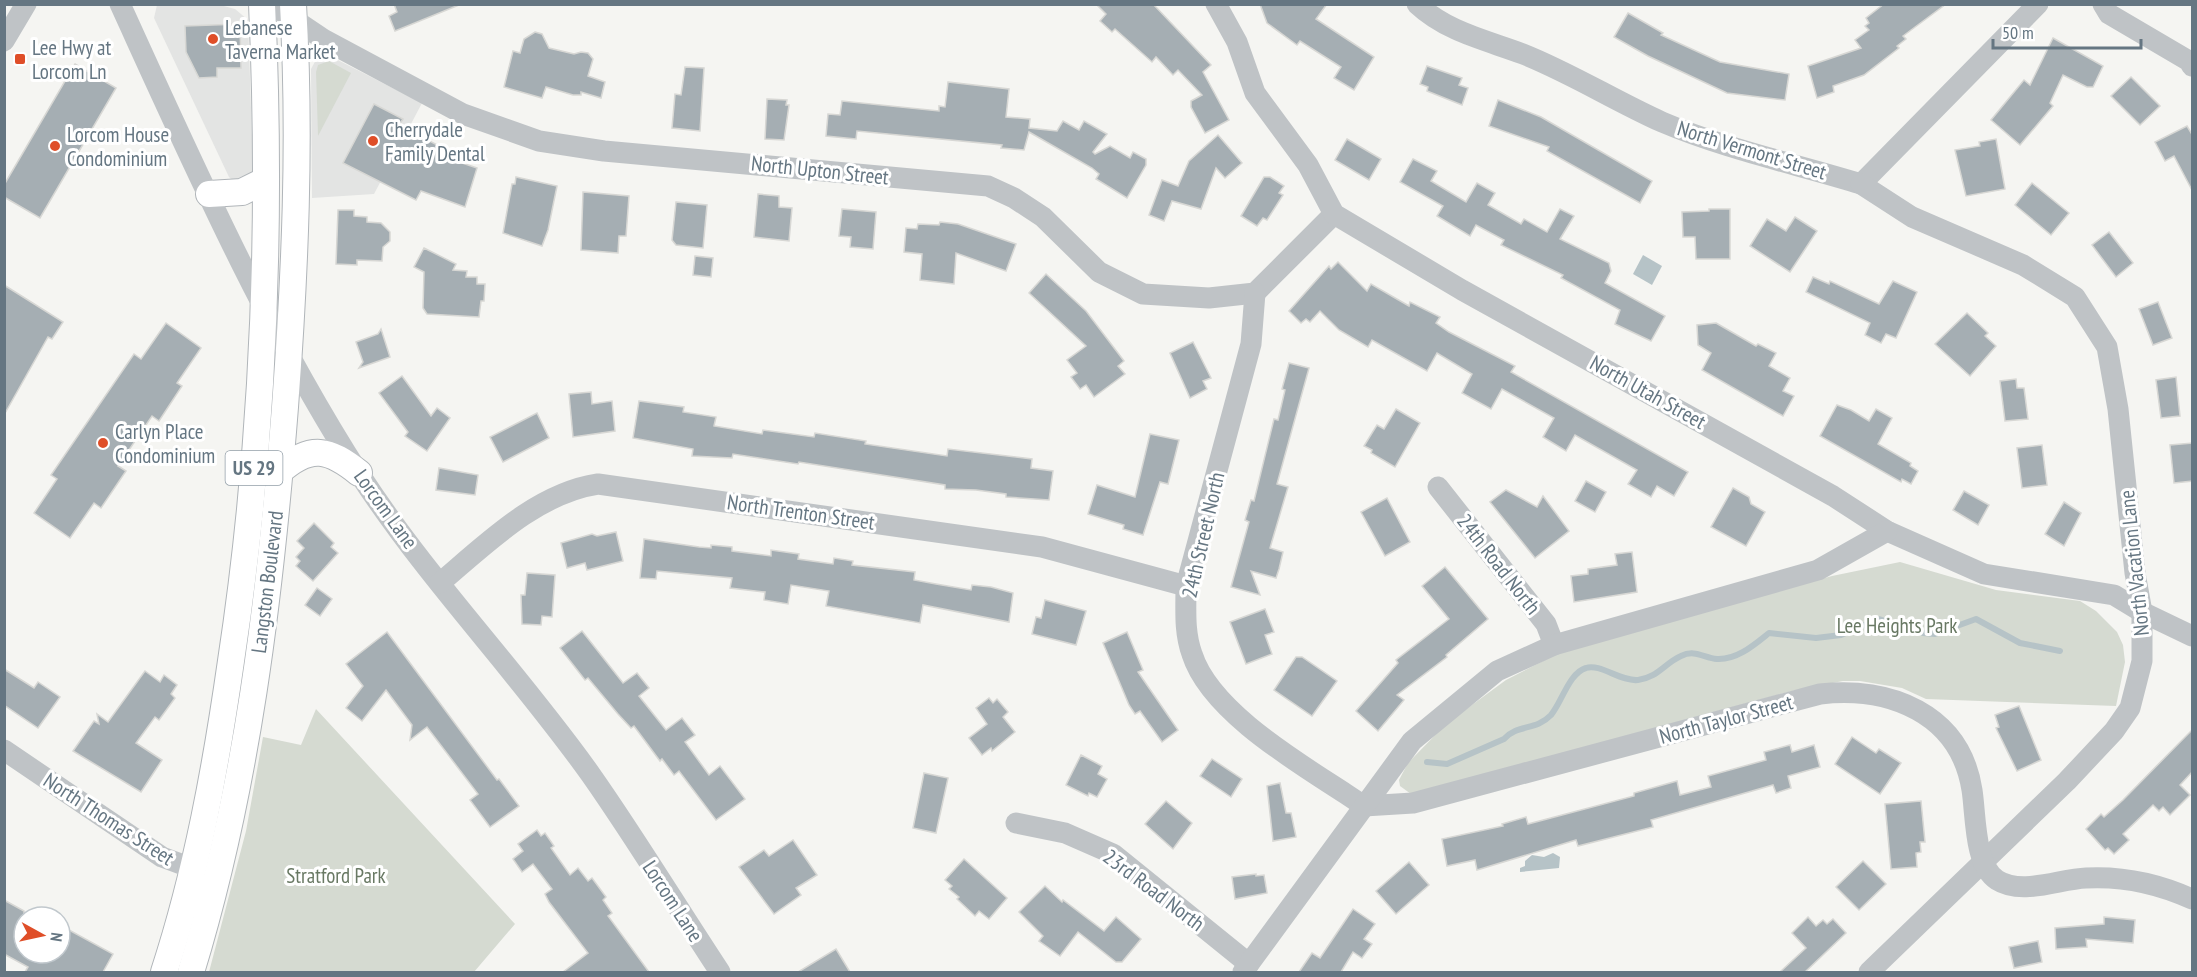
<svg xmlns="http://www.w3.org/2000/svg" width="2197" height="977" viewBox="0 0 2197 977" font-family="'PT Sans Narrow',sans-serif">
<style>
.built{fill:#e3e4e3}
.green{fill:#d5dad1}
.water{fill:#b6c3c7}
.lines{fill:none;stroke-linecap:round;stroke-linejoin:round}
.stream{stroke:#b6c3c7;stroke-width:6}
.building{fill:#a5aeb3;stroke:#d7d7d4;stroke-width:1.5}
.major-casing{stroke:#b0b5b9;stroke-width:28}
.minor{stroke:#bfc3c6;stroke-width:21}
.major{stroke:#fff;stroke-width:26}
.poi-dot{fill:#df4e28;stroke:#fff;stroke-width:2}
.labels{text-anchor:middle;dominant-baseline:central;stroke-width:6;stroke-linejoin:round;paint-order:stroke}
.shield{fill:#fff;stroke:#939fa8;stroke-width:1.5}
.shield-label{font-size:20px;font-weight:bold;fill:#657682}
.poi-label{font-size:21px;fill:#657682;stroke:#fff;text-anchor:start}
.street-label{font-size:21px;fill:#657682;stroke:#fff}
.park-label{font-size:21px;fill:#697964;stroke:#fff}
</style>
<rect width="100%" height="100%" fill="#f5f5f2"/>
<g class="built">
<path d="M 157,5 L 220,5 L 235,9 L 248,20 L 253,168 L 248,181 L 233,181 L 229,177 L 154,18 Z"/>
<path d="M 328,55 L 422,103 L 374,194 L 312,198 L 311,69 L 317,58 Z"/>
</g>
<g class="green">
<path d="M 329,61 L 351,73 L 318,136 L 316,72 L 318,65 Z"/>
<path d="M 1900,562 L 1996,590 L 2080,601 L 2096,611 L 2117,632 L 2123,645 L 2125,662 L 2116,706 L 1926,699 L 1902,688 L 1860,681 L 1843,681 L 1792,691 L 1411,794 L 1400,786 L 1399,780 L 1408,763 L 1446,724 L 1506,680 L 1564,650 L 1832,576 Z"/>
<path d="M 316,709 L 515,924 L 474,972 L 209,972 L 246,831 L 263,737 L 301,745 Z"/>
</g>
<g class="water">
<path d="M 1643,255 L 1662,266 L 1652,285 L 1633,274 Z"/>
<path d="M 1553,853 L 1560,857 L 1559,868 L 1520,872 L 1520,868 L 1525,866 L 1525,861 L 1532,855 L 1544,857 Z"/>
</g>
<g class="lines">
<path class="stream" d="M 1427,762 L 1447,764 L 1504,739 C 1517,724 1536,731 1551,715 C 1562,702 1569,673 1586,668 C 1600,663 1621,682 1638,680 C 1657,678 1665,663 1681,656 C 1695,649 1704,658 1717,659 C 1737,660 1754,645 1769,633 L 1816,638 L 1841,635 L 1879,619 L 1923,633 L 1935,634 L 1976,619 L 2020,643 L 2060,651"/>
</g>
<g class="building">
<path d="M 394,4 L 459,4 L 459,5 L 395,31 L 389,16 L 397,12 Z"/>
<path d="M 1096,4 L 1153,4 L 1211,65 L 1203,72 L 1229,120 L 1205,133 L 1191,107 L 1191,101 L 1202,95 L 1178,70 L 1173,75 L 1156,57 L 1152,62 L 1115,29 L 1112,32 L 1100,21 L 1106,14 Z"/>
<path d="M 1260,4 L 1327,4 L 1316,19 L 1374,57 L 1354,90 L 1334,78 L 1341,67 L 1300,41 L 1297,45 L 1267,23 Z"/>
<path d="M 1884,4 L 1946,4 L 1903,36 L 1906,39 L 1897,46 L 1899,48 L 1864,75 L 1833,86 L 1834,92 L 1817,98 L 1808,66 L 1861,48 L 1855,40 L 1869,30 L 1865,26 L 1869,23 L 1866,18 Z"/>
<path d="M 1628,13 L 1663,33 L 1661,35 L 1720,62 L 1789,74 L 1785,100 L 1727,93 L 1648,56 L 1614,37 Z"/>
<path d="M 240,24 L 241,68 L 217,68 L 217,77 L 199,78 L 186,52 L 185,26 Z"/>
<path d="M 535,32 L 542,34 L 549,48 L 574,54 L 581,52 L 588,53 L 593,59 L 588,76 L 605,82 L 601,98 L 581,92 L 581,95 L 573,95 L 546,87 L 542,98 L 504,87 L 513,51 L 520,53 L 524,39 Z"/>
<path d="M 2053,38 L 2103,66 L 2093,87 L 2087,87 L 2063,75 L 2050,103 L 2053,106 L 2020,145 L 1991,120 L 2024,80 L 2030,85 Z"/>
<path d="M 75,64 L 116,88 L 40,218 L 4,197 L 4,185 Z"/>
<path d="M 1427,66 L 1462,78 L 1459,85 L 1468,88 L 1462,105 L 1427,91 L 1428,87 L 1420,84 Z"/>
<path d="M 685,67 L 704,68 L 700,131 L 672,128 L 675,94 L 681,95 Z"/>
<path d="M 2131,77 L 2160,106 L 2140,125 L 2111,96 Z"/>
<path d="M 948,82 L 1009,89 L 1006,117 L 1030,119 L 1029,128 L 1057,131 L 1063,121 L 1079,130 L 1084,121 L 1107,134 L 1093,152 L 1095,154 L 1110,146 L 1130,158 L 1133,152 L 1146,159 L 1146,165 L 1127,198 L 1096,179 L 1099,174 L 1092,168 L 1029,132 L 1024,150 L 1001,148 L 1002,145 L 857,131 L 856,139 L 826,136 L 828,114 L 840,115 L 842,101 L 939,111 L 939,106 L 945,107 Z"/>
<path d="M 767,99 L 787,100 L 786,105 L 789,105 L 784,140 L 765,139 Z"/>
<path d="M 1498,100 L 1541,117 L 1652,181 L 1640,203 L 1547,151 L 1549,147 L 1489,126 Z"/>
<path d="M 374,104 L 403,119 L 399,125 L 443,148 L 439,155 L 477,168 L 465,207 L 421,191 L 416,200 L 343,163 Z"/>
<path d="M 2187,126 L 2193,136 L 2193,192 L 2174,156 L 2165,161 L 2155,142 Z"/>
<path d="M 1218,135 L 1242,163 L 1225,178 L 1216,168 L 1201,209 L 1172,201 L 1164,221 L 1149,215 L 1162,180 L 1178,186 L 1189,161 Z"/>
<path d="M 1347,139 L 1381,159 L 1369,180 L 1335,160 Z"/>
<path d="M 1996,139 L 2005,189 L 1966,196 L 1955,150 L 1980,146 L 1979,142 Z"/>
<path d="M 1413,159 L 1437,171 L 1431,181 L 1466,202 L 1477,183 L 1495,193 L 1488,205 L 1521,224 L 1524,219 L 1547,232 L 1560,209 L 1574,216 L 1560,239 L 1609,263 L 1611,271 L 1605,283 L 1665,316 L 1651,341 L 1615,324 L 1620,310 L 1561,278 L 1563,275 L 1501,245 L 1504,240 L 1476,225 L 1470,236 L 1437,216 L 1443,206 L 1400,182 Z"/>
<path d="M 516,177 L 557,186 L 548,230 L 542,246 L 503,233 L 512,184 L 515,184 Z"/>
<path d="M 1264,177 L 1270,177 L 1284,186 L 1279,193 L 1283,195 L 1267,220 L 1263,218 L 1257,226 L 1241,216 Z"/>
<path d="M 2032,183 L 2069,213 L 2051,235 L 2015,205 Z"/>
<path d="M 583,192 L 629,196 L 626,236 L 619,236 L 618,253 L 581,250 Z"/>
<path d="M 758,194 L 779,196 L 779,207 L 792,208 L 789,241 L 754,237 Z"/>
<path d="M 676,202 L 707,205 L 703,248 L 676,245 L 672,240 Z"/>
<path d="M 842,209 L 876,212 L 873,249 L 850,247 L 851,237 L 839,236 Z"/>
<path d="M 1709,209 L 1730,209 L 1730,259 L 1696,259 L 1695,237 L 1683,237 L 1682,212 L 1709,211 Z"/>
<path d="M 338,210 L 354,210 L 354,216 L 367,217 L 367,222 L 381,223 L 390,232 L 390,241 L 383,247 L 382,261 L 357,260 L 357,265 L 336,264 Z"/>
<path d="M 1795,217 L 1817,231 L 1790,272 L 1750,246 L 1767,219 L 1786,231 Z"/>
<path d="M 940,222 L 958,224 L 1016,244 L 1006,271 L 956,253 L 954,284 L 920,280 L 922,254 L 904,252 L 906,228 L 917,229 L 918,224 L 939,225 Z"/>
<path d="M 2109,232 L 2133,263 L 2116,277 L 2092,245 Z"/>
<path d="M 424,248 L 456,264 L 453,270 L 467,271 L 466,277 L 477,277 L 477,284 L 485,284 L 484,301 L 481,301 L 479,317 L 427,314 L 423,308 L 424,272 L 414,267 Z"/>
<path d="M 695,256 L 713,258 L 711,277 L 693,275 Z"/>
<path d="M 1338,262 L 1367,291 L 1371,284 L 1409,306 L 1410,302 L 1440,317 L 1436,323 L 1449,332 L 1515,366 L 1511,372 L 1688,472 L 1674,496 L 1657,486 L 1651,497 L 1628,484 L 1637,470 L 1575,435 L 1566,451 L 1543,437 L 1554,418 L 1502,389 L 1491,409 L 1462,393 L 1472,374 L 1437,353 L 1427,371 L 1372,340 L 1368,347 L 1339,330 L 1320,311 L 1310,322 L 1306,319 L 1301,323 L 1289,311 L 1329,266 L 1331,269 Z"/>
<path d="M 1046,274 L 1086,311 L 1124,361 L 1118,366 L 1125,374 L 1094,397 L 1086,385 L 1080,389 L 1071,377 L 1077,373 L 1067,360 L 1086,346 L 1029,293 Z"/>
<path d="M 1813,277 L 1829,284 L 1830,281 L 1879,304 L 1893,281 L 1917,292 L 1896,338 L 1886,334 L 1881,343 L 1865,335 L 1870,323 L 1806,292 Z"/>
<path d="M 4,285 L 63,322 L 52,339 L 48,337 L 4,415 Z"/>
<path d="M 2158,302 L 2172,338 L 2153,345 L 2139,309 Z"/>
<path d="M 1967,313 L 1988,333 L 1985,336 L 1996,346 L 1970,376 L 1935,344 Z"/>
<path d="M 166,323 L 201,348 L 177,383 L 182,386 L 159,421 L 152,416 L 118,466 L 126,471 L 101,508 L 94,503 L 70,538 L 34,513 L 57,479 L 51,475 L 134,354 L 141,359 Z"/>
<path d="M 1716,323 L 1756,346 L 1758,344 L 1776,353 L 1769,366 L 1790,378 L 1783,391 L 1794,396 L 1783,416 L 1702,370 L 1711,353 L 1698,345 L 1697,325 Z"/>
<path d="M 381,329 L 390,357 L 359,368 L 363,362 L 356,342 L 378,334 Z"/>
<path d="M 1193,342 L 1211,378 L 1203,381 L 1207,389 L 1190,398 L 1170,353 Z"/>
<path d="M 1289,363 L 1309,368 L 1277,484 L 1288,487 L 1270,548 L 1283,552 L 1279,569 L 1276,578 L 1251,571 L 1260,595 L 1231,587 L 1249,522 L 1245,520 L 1251,500 L 1254,501 L 1274,419 L 1278,420 L 1285,390 L 1282,389 Z"/>
<path d="M 402,376 L 431,416 L 437,408 L 450,418 L 427,451 L 405,436 L 408,432 L 379,393 Z"/>
<path d="M 2176,377 L 2180,416 L 2161,418 L 2156,380 Z"/>
<path d="M 2016,379 L 2017,388 L 2024,388 L 2028,419 L 2005,421 L 2000,381 Z"/>
<path d="M 591,392 L 592,404 L 612,401 L 615,431 L 573,437 L 569,394 Z"/>
<path d="M 639,401 L 684,407 L 683,412 L 716,417 L 714,426 L 762,434 L 763,430 L 814,437 L 815,433 L 866,441 L 865,444 L 947,456 L 948,449 L 1032,459 L 1031,468 L 1053,471 L 1049,500 L 1006,497 L 1006,494 L 976,490 L 945,489 L 945,485 L 799,462 L 798,464 L 733,454 L 732,458 L 692,456 L 693,449 L 633,438 Z"/>
<path d="M 1837,405 L 1851,410 L 1869,421 L 1876,409 L 1892,418 L 1878,444 L 1911,463 L 1910,466 L 1918,471 L 1911,484 L 1902,479 L 1901,482 L 1820,436 Z"/>
<path d="M 1396,409 L 1420,423 L 1395,467 L 1371,453 L 1372,450 L 1364,446 L 1377,425 L 1384,429 Z"/>
<path d="M 537,413 L 549,438 L 503,462 L 490,437 Z"/>
<path d="M 1150,434 L 1179,440 L 1168,484 L 1160,482 L 1143,535 L 1123,529 L 1124,525 L 1088,514 L 1097,485 L 1135,497 Z"/>
<path d="M 2193,443 L 2193,481 L 2174,483 L 2170,445 Z"/>
<path d="M 2042,445 L 2047,485 L 2022,488 L 2017,448 Z"/>
<path d="M 439,468 L 478,475 L 475,495 L 436,490 Z"/>
<path d="M 1586,481 L 1606,492 L 1595,512 L 1575,501 Z"/>
<path d="M 1733,488 L 1749,497 L 1751,504 L 1765,512 L 1746,546 L 1711,527 Z"/>
<path d="M 1506,490 L 1537,507 L 1543,496 L 1569,531 L 1535,558 L 1490,502 Z"/>
<path d="M 1964,491 L 1989,505 L 1978,525 L 1953,510 Z"/>
<path d="M 1387,498 L 1410,542 L 1385,556 L 1361,512 Z"/>
<path d="M 2064,502 L 2081,513 L 2064,546 L 2045,534 Z"/>
<path d="M 314,523 L 334,543 L 331,547 L 338,553 L 313,581 L 296,566 L 300,561 L 296,557 L 304,548 L 297,541 Z"/>
<path d="M 616,532 L 623,561 L 587,570 L 585,563 L 567,568 L 561,543 L 592,534 L 597,536 Z"/>
<path d="M 644,539 L 699,547 L 711,548 L 711,545 L 732,547 L 732,551 L 771,556 L 771,550 L 799,554 L 798,559 L 833,564 L 834,558 L 853,561 L 852,565 L 915,572 L 914,580 L 936,584 L 971,590 L 972,585 L 991,587 L 1013,593 L 1009,622 L 923,605 L 920,623 L 826,606 L 829,591 L 791,585 L 788,604 L 764,600 L 765,592 L 730,588 L 732,578 L 657,571 L 656,579 L 640,578 Z"/>
<path d="M 1632,552 L 1637,592 L 1574,602 L 1571,576 L 1588,574 L 1588,569 L 1617,565 L 1615,554 Z"/>
<path d="M 1445,567 L 1488,619 L 1446,655 L 1447,657 L 1397,695 L 1404,700 L 1378,731 L 1356,711 L 1398,663 L 1396,660 L 1449,619 L 1422,586 Z"/>
<path d="M 527,573 L 555,575 L 552,617 L 542,616 L 541,625 L 522,624 L 521,595 L 525,595 Z"/>
<path d="M 317,588 L 332,599 L 320,616 L 305,605 Z"/>
<path d="M 1045,600 L 1086,611 L 1076,645 L 1032,634 L 1036,617 L 1041,618 Z"/>
<path d="M 1265,609 L 1274,632 L 1265,635 L 1272,654 L 1246,664 L 1230,622 Z"/>
<path d="M 582,631 L 623,683 L 637,673 L 649,688 L 639,696 L 666,730 L 682,718 L 695,735 L 685,742 L 709,775 L 720,766 L 745,799 L 716,820 L 679,771 L 674,775 L 662,759 L 660,761 L 634,726 L 631,728 L 618,714 L 588,678 L 585,680 L 560,648 Z"/>
<path d="M 387,632 L 497,780 L 499,779 L 519,806 L 490,827 L 470,800 L 478,794 L 427,727 L 410,740 L 412,725 L 386,690 L 362,721 L 346,708 L 363,686 L 346,664 Z"/>
<path d="M 1127,632 L 1143,670 L 1138,672 L 1178,730 L 1162,742 L 1140,711 L 1135,714 L 1129,705 L 1103,643 Z"/>
<path d="M 1296,657 L 1302,657 L 1337,681 L 1312,716 L 1274,690 Z"/>
<path d="M 4,669 L 34,688 L 38,682 L 60,697 L 38,728 L 4,705 Z"/>
<path d="M 145,671 L 160,682 L 164,675 L 177,685 L 171,694 L 175,698 L 159,720 L 155,717 L 136,743 L 162,760 L 141,792 L 73,751 L 94,721 L 99,724 L 97,714 L 108,722 Z"/>
<path d="M 989,698 L 993,703 L 997,699 L 1008,712 L 1003,717 L 1015,732 L 992,751 L 991,748 L 982,755 L 969,738 L 987,724 L 976,708 Z"/>
<path d="M 2019,706 L 2041,760 L 2017,771 L 1996,728 L 1999,727 L 1995,715 Z"/>
<path d="M 2193,729 L 2193,771 L 2180,785 L 2190,795 L 2170,815 L 2163,807 L 2159,811 L 2153,805 L 2123,834 L 2129,840 L 2114,854 L 2108,848 L 2105,850 L 2086,829 L 2101,814 L 2104,817 L 2123,800 Z"/>
<path d="M 1852,737 L 1876,753 L 1879,749 L 1901,763 L 1880,794 L 1835,764 Z"/>
<path d="M 1790,745 L 1792,752 L 1814,745 L 1820,767 L 1788,776 L 1791,788 L 1776,793 L 1773,785 L 1651,820 L 1653,827 L 1578,846 L 1576,840 L 1477,870 L 1475,860 L 1447,866 L 1442,839 L 1503,826 L 1502,824 L 1526,817 L 1528,824 L 1634,796 L 1634,793 L 1677,781 L 1680,795 L 1711,787 L 1708,776 L 1766,760 L 1764,752 Z"/>
<path d="M 1081,755 L 1102,766 L 1098,774 L 1107,779 L 1097,797 L 1089,793 L 1088,796 L 1066,785 Z"/>
<path d="M 1212,759 L 1242,779 L 1231,797 L 1200,776 Z"/>
<path d="M 924,773 L 948,778 L 936,833 L 913,828 Z"/>
<path d="M 1280,783 L 1286,813 L 1291,813 L 1296,837 L 1273,841 L 1267,786 Z"/>
<path d="M 1166,801 L 1192,823 L 1173,849 L 1145,824 Z"/>
<path d="M 1921,801 L 1925,842 L 1920,842 L 1921,852 L 1916,853 L 1917,867 L 1891,869 L 1885,804 Z"/>
<path d="M 537,830 L 541,836 L 545,833 L 554,846 L 551,848 L 570,875 L 578,868 L 588,881 L 592,878 L 606,897 L 603,900 L 612,913 L 608,916 L 649,972 L 563,972 L 588,953 L 549,902 L 545,894 L 552,889 L 533,864 L 522,872 L 513,859 L 523,851 L 518,844 Z"/>
<path d="M 793,840 L 817,875 L 796,888 L 801,895 L 774,914 L 739,867 L 764,850 L 769,856 Z"/>
<path d="M 964,859 L 1007,898 L 989,919 L 979,911 L 975,916 L 957,899 L 959,897 L 949,889 L 952,886 L 945,880 Z"/>
<path d="M 1863,861 L 1886,884 L 1859,910 L 1836,887 Z"/>
<path d="M 1409,862 L 1429,885 L 1396,914 L 1376,891 Z"/>
<path d="M 1256,874 L 1256,876 L 1264,875 L 1267,893 L 1235,899 L 1232,877 Z"/>
<path d="M 1045,886 L 1062,902 L 1063,900 L 1104,931 L 1116,917 L 1141,939 L 1122,962 L 1116,962 L 1078,932 L 1060,956 L 1039,941 L 1043,936 L 1019,912 Z"/>
<path d="M 4,900 L 24,911 L 24,953 L 60,953 L 60,925 L 113,954 L 103,972 L 25,972 L 28,967 L 4,954 Z"/>
<path d="M 1353,909 L 1375,924 L 1364,939 L 1372,944 L 1362,958 L 1353,952 L 1341,972 L 1299,972 L 1312,953 L 1320,958 Z"/>
<path d="M 1808,917 L 1816,926 L 1823,920 L 1827,924 L 1833,919 L 1846,933 L 1805,972 L 1780,972 L 1806,948 L 1792,933 Z"/>
<path d="M 2104,917 L 2135,920 L 2133,943 L 2086,939 L 2087,947 L 2056,949 L 2055,928 L 2104,924 Z"/>
<path d="M 2038,941 L 2042,962 L 2014,968 L 2009,947 Z"/>
<path d="M 836,949 L 850,972 L 798,972 Z"/>
</g>
<g class="lines">
<defs>
<g id="major">
<path d="M 209,194 L 242,192 L 266,180"/>
<path d="M 280,471 C 311,444 329,449 359,473"/>
<path d="M 164,972 C 197,871 216,766 231,661 C 264,444 272,223 262,4"/>
<path d="M 191,972 C 247,789 270,598 285,407 C 295,273 301,139 293,4"/>
</g>
</defs>
<use href="#major" class="major-casing"/>
<g class="minor">
<path d="M 120,4 C 193,164 265,327 360,475 C 429,581 518,672 591,775 C 636,839 677,907 720,972"/>
<path d="M 271,4 L 323,39 L 463,114 L 539,141 L 604,151 L 988,186 L 1014,198 L 1043,217 L 1099,272 L 1143,294 L 1209,298 L 1255,293 L 1334,214"/>
<path d="M 1216,4 L 1237,42 L 1255,93 L 1308,165 L 1334,214 L 1462,290 L 1833,496 L 1887,531 L 1984,574 L 2114,595 L 2142,612 L 2192,636"/>
<path d="M 1417,4 C 1447,32 1486,40 1523,54 C 1571,73 1615,101 1662,122 C 1725,149 1796,164 1861,184 L 2038,4"/>
<path d="M 2103,4 L 2109,14 L 2189,61 L 2192,66"/>
<path d="M 4,41 L 26,4"/>
<path d="M 1861,184 L 1912,217 L 2023,265 L 2075,297 L 2107,347 L 2118,409 L 2135,573 L 2142,612 L 2142,661 L 2130,708 L 2114,731 L 2067,781 L 1869,972"/>
<path d="M 1255,293 L 1251,344 L 1186,586 C 1186,610 1184,632 1192,654 C 1210,711 1297,762 1346,794 L 1364,806 L 1413,803 L 1820,694 C 1889,686 1960,713 1972,790 C 1976,815 1974,865 1997,880 C 2022,896 2059,879 2086,878 C 2123,876 2159,884 2192,899"/>
<path d="M 1438,487 L 1546,624 L 1554,645"/>
<path d="M 440,583 C 486,544 537,493 598,484 L 1042,547 L 1186,586"/>
<path d="M 4,750 L 162,857 L 208,874"/>
<path d="M 1016,823 L 1065,833 L 1113,854 L 1249,964"/>
<path d="M 1243,972 L 1412,741 L 1497,671 L 1554,645 L 1818,570 L 1887,531"/>
</g>
<use href="#major" class="major"/>
</g>
<g class="poi-dot">
<circle cx="213" cy="39" r="6"/>
<rect x="14" y="53" width="12" height="12" rx="3"/>
<circle cx="373" cy="141" r="6"/>
<circle cx="55" cy="146" r="6"/>
<circle cx="103" cy="443" r="6"/>
</g>
<g class="labels">
<rect class="shield" x="225.5" y="451" width="57" height="34" rx="4.5"/>
<g class="shield-label">
<text x="254" y="468">US 29</text>
</g>
<g class="poi-label">
<text x="225" y="27">Lebanese<tspan x="225" dy="24">Taverna Market</tspan></text>
<text x="32" y="47">Lee Hwy at<tspan x="32" dy="24">Lorcom Ln</tspan></text>
<text x="385" y="129">Cherrydale<tspan x="385" dy="24">Family Dental</tspan></text>
<text x="67" y="134">Lorcom House<tspan x="67" dy="24">Condominium</tspan></text>
<text x="115" y="431">Carlyn Place<tspan x="115" dy="24">Condominium</tspan></text>
</g>
<g class="street-label">
<text transform="translate(1752 150) rotate(17)">North Vermont Street</text>
<text transform="translate(820 170) rotate(6)">North Upton Street</text>
<text transform="translate(1648 392) rotate(29)">North Utah Street</text>
<text transform="translate(386 509) rotate(54)">Lorcom Lane</text>
<text transform="translate(801 512) rotate(8)">North Trenton Street</text>
<text transform="translate(1203 535) rotate(-77)">24th Street North</text>
<text transform="translate(2134 563) rotate(-96)">North Vacation Lane</text>
<text transform="translate(1499 564) rotate(52)">24th Road North</text>
<text transform="translate(267 582) rotate(-83)">Langston Boulevard</text>
<text transform="translate(1726 719) rotate(-15)">North Taylor Street</text>
<text transform="translate(109 819) rotate(33)">North Thomas Street</text>
<text transform="translate(1154 890) rotate(37)">23rd Road North</text>
<text transform="translate(673 901) rotate(57)">Lorcom Lane</text>
</g>
<g class="park-label">
<text x="1897" y="625">Lee Heights Park</text>
<text x="336" y="875">Stratford Park</text>
</g>
</g>
<rect width="2197" height="977" fill="none" stroke="#657682" stroke-width="12"/>
<g transform="translate(42 935) rotate(98)"><circle r="28" fill="#ffffff" stroke="#c1c8cd" stroke-width="1.5"/>
<path d="M0-4.5L10 22L0 15L-10 22Z" fill="#df4e28"/>
<text y="-9" font-size="16" font-weight="bold" text-anchor="middle" fill="#657682">N</text>
</g>
<path d="M1993 39v9h148v-9" fill="none" stroke="#657682" stroke-width="3"/>
<text x="2002" y="39" font-size="18" fill="#657682" stroke="#ffffff" stroke-width="4.5" paint-order="stroke">50 m</text>
</svg>
